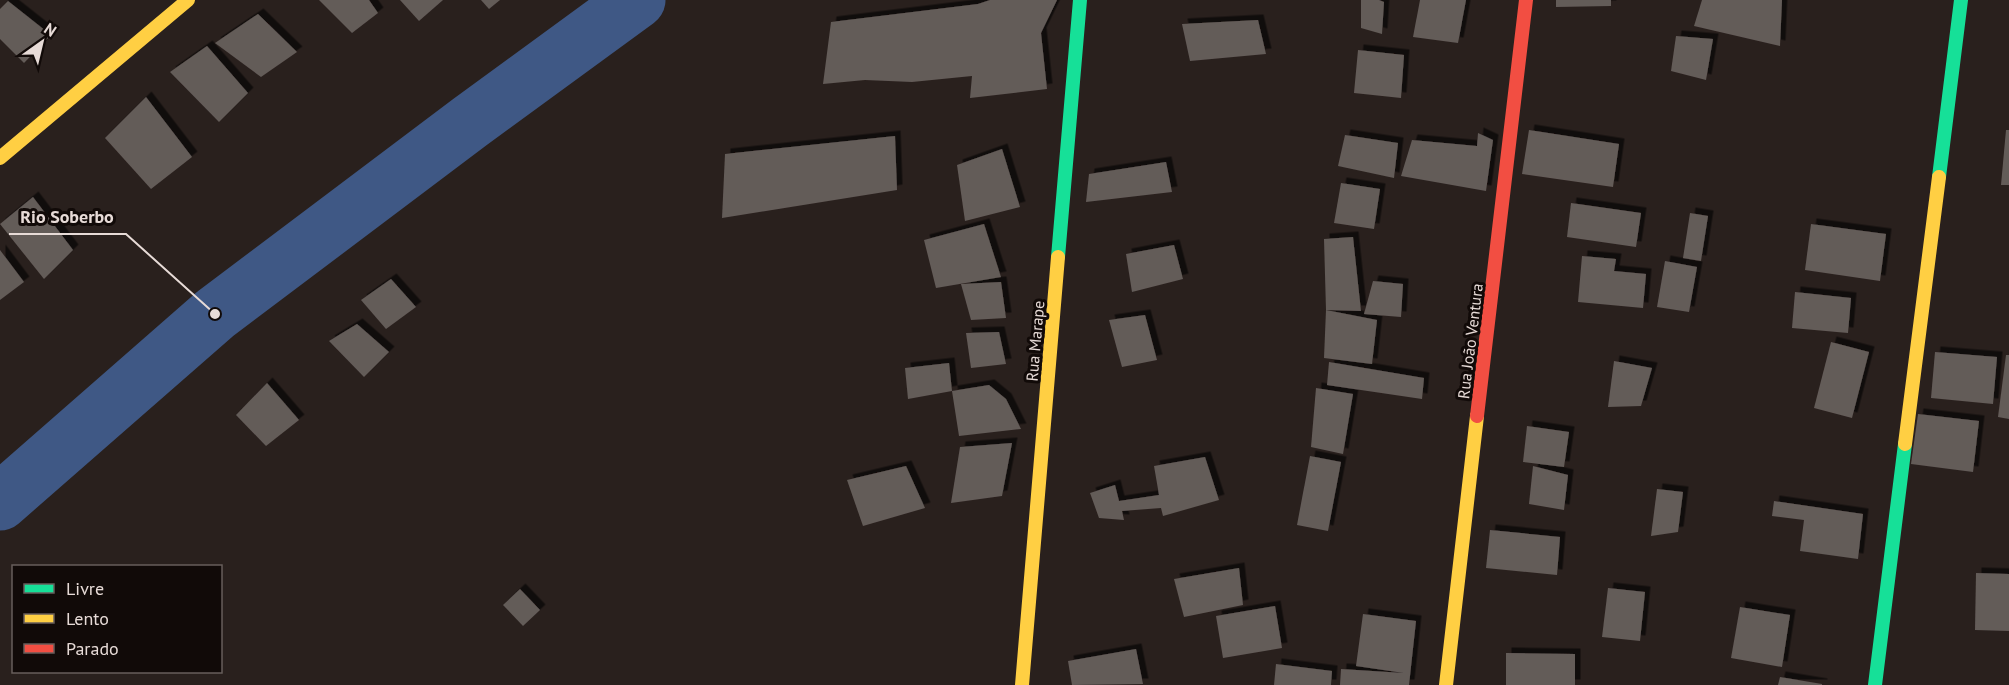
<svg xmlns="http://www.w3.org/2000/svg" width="2009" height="685" viewBox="0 0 2009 685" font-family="'PT Sans',sans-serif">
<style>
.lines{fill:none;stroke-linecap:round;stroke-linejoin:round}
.river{stroke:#3f5885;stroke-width:57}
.building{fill:#635b58;filter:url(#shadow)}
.fast{stroke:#16e098;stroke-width:14}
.slow{stroke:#ffcf43;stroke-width:14}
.jam{stroke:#f24e42;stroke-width:14}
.labels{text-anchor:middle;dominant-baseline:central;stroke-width:6;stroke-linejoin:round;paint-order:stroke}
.street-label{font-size:16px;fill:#e7dbd7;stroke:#110a08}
.leader{fill:none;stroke:#e7dbd7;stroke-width:2}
.callout-dot{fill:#e7dbd7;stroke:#110a08;stroke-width:2}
.callout-label{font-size:18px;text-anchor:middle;font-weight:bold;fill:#e7dbd7;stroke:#110a08;stroke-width:6;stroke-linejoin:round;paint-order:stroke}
</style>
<defs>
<filter id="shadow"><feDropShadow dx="5.5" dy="-5.5" stdDeviation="0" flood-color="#0009"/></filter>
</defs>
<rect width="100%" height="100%" fill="#29201d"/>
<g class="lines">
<path class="river" d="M 0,502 L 215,314 L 470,122 L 637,0"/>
</g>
<g class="building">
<path d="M 319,0 L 369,0 L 378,13 L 352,33 Z"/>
<path d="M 400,0 L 443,0 L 419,21 Z"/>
<path d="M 481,0 L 500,0 L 489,9 Z"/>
<path d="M 990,0 L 1057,0 L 1041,33 L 1047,89 L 970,98 L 972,76 L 912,82 L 865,80 L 823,84 L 831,22 L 978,4 Z"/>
<path d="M 1361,0 L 1379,0 L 1384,2 L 1382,34 L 1361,28 Z"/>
<path d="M 1420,0 L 1466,0 L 1458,43 L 1413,37 Z"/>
<path d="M 1556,0 L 1611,0 L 1611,6 L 1556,7 Z"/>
<path d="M 1702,0 L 1782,0 L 1780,46 L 1694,26 Z"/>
<path d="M 8,1 L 51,35 L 24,63 L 0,39 L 0,9 Z"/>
<path d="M 258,14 L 297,52 L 261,77 L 215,43 Z"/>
<path d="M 1258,20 L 1266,54 L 1190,61 L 1182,24 Z"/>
<path d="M 1676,36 L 1713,39 L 1706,80 L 1671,71 Z"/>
<path d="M 207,46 L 248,93 L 219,122 L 170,72 Z"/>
<path d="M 1358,50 L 1404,55 L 1401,98 L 1354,93 Z"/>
<path d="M 146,97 L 192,157 L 151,189 L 105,138 Z"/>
<path d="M 1529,130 L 1619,144 L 1613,187 L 1522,174 Z"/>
<path d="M 2006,130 L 2009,130 L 2009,185 L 2001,185 Z"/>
<path d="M 1478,133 L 1493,140 L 1486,191 L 1401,176 L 1412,140 L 1477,146 Z"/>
<path d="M 1345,135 L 1398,143 L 1394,178 L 1338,166 Z"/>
<path d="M 895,136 L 897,190 L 722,218 L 725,154 Z"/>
<path d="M 1002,149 L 1020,207 L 965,221 L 957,165 Z"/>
<path d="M 1166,162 L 1172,192 L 1086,202 L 1089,174 Z"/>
<path d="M 1341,183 L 1380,189 L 1374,229 L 1334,223 Z"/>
<path d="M 33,197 L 73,250 L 44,279 L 0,224 Z"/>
<path d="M 1571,203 L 1641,213 L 1636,247 L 1567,237 Z"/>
<path d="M 1690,213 L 1708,216 L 1701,261 L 1683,258 Z"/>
<path d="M 984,224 L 1001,277 L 936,288 L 924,240 Z"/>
<path d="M 1811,224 L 1886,234 L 1880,281 L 1805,270 Z"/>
<path d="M 1353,237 L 1361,311 L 1326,310 L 1324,239 Z"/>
<path d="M 1174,245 L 1183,279 L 1132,292 L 1126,254 Z"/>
<path d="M 0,250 L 24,282 L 0,300 Z"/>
<path d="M 1582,256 L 1616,259 L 1614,271 L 1646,274 L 1643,308 L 1578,302 Z"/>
<path d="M 1665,261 L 1697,267 L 1689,312 L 1657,307 Z"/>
<path d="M 391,279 L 416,307 L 386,329 L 361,300 Z"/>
<path d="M 1373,281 L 1403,284 L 1401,317 L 1364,314 Z"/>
<path d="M 1001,282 L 1006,318 L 971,320 L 961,284 Z"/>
<path d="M 1795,292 L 1851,298 L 1848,333 L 1792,328 Z"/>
<path d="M 1326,310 L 1377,320 L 1372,364 L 1324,358 Z"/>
<path d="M 1145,315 L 1157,360 L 1122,367 L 1109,320 Z"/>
<path d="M 357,324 L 389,352 L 364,377 L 329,341 Z"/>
<path d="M 999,332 L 1006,364 L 971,368 L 966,333 Z"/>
<path d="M 1831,342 L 1869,352 L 1852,418 L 1814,408 Z"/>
<path d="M 1935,352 L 1997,357 L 1993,404 L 1931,398 Z"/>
<path d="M 2006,355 L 2009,355 L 2009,419 L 1998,417 Z"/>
<path d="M 1614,361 L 1652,368 L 1641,406 L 1608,407 Z"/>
<path d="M 1329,362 L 1424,378 L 1422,399 L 1327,385 Z"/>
<path d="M 949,363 L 952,391 L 908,399 L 905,368 Z"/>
<path d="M 267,383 L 299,420 L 266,446 L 236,415 Z"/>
<path d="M 989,385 L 1006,399 L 1021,429 L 959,436 L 952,391 Z"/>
<path d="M 1316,388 L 1353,394 L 1343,454 L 1311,447 Z"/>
<path d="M 1918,414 L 1979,421 L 1973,472 L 1911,464 Z"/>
<path d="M 1527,426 L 1569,432 L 1564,467 L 1523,462 Z"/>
<path d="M 1012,443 L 1002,496 L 951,503 L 960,447 Z"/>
<path d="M 1310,456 L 1341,462 L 1328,531 L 1297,525 Z"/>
<path d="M 1205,457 L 1219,500 L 1163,516 L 1161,508 L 1122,511 L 1124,520 L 1099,518 L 1090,493 L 1115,485 L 1119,501 L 1159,495 L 1154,466 Z"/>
<path d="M 906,466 L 925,508 L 863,526 L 847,480 Z"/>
<path d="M 1533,466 L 1568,475 L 1564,510 L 1529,504 Z"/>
<path d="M 1657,489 L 1683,492 L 1678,532 L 1651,536 Z"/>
<path d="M 1774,501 L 1863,514 L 1858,559 L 1800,551 L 1804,520 L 1772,516 Z"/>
<path d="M 1490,530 L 1560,537 L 1557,575 L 1486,568 Z"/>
<path d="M 1239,568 L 1243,605 L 1184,617 L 1174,579 Z"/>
<path d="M 1976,573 L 2009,574 L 2009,631 L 1975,630 Z"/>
<path d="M 1608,588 L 1645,592 L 1640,641 L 1602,637 Z"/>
<path d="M 520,589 L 540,610 L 523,626 L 503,605 Z"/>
<path d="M 1275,606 L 1282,648 L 1223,658 L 1216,616 Z"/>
<path d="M 1740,607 L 1790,615 L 1782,667 L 1731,658 Z"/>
<path d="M 1363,614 L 1416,621 L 1409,685 L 1340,685 L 1341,669 L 1404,673 L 1356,666 Z"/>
<path d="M 1136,649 L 1143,684 L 1072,685 L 1068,661 Z"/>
<path d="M 1506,653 L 1575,654 L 1575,685 L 1506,685 Z"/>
<path d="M 1276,664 L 1332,671 L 1331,685 L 1274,685 Z"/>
<path d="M 1780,677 L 1822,684 L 1822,685 L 1778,685 Z"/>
</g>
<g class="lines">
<g class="fast">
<path d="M 1939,177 L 1961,0"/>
<path d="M 1058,257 L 1080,0"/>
<path d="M 1875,685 L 1905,444"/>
</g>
<g class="slow">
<path d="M 0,158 L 188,0"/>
<path d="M 1905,444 L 1939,177"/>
<path d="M 1022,685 L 1058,257"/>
<path d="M 1446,685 L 1477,416"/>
</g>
<path class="jam" d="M 1477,416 L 1526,0"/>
</g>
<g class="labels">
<g class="street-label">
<text transform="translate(1035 341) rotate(-85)">Rua Marape</text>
<text transform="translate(1470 341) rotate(-83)">Rua João Ventura</text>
</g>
</g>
<path class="leader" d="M215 314L126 234H9"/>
<circle class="callout-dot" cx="215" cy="314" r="6"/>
<g class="callout-label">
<text x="67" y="223">Rio Soberbo</text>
</g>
<rect x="12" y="565" width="210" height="108" fill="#110a08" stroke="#675e5b" stroke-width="1.5"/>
<rect x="24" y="584" width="30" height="9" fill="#16e098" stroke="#675e5b" stroke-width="1.5"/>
<text x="66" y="595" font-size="18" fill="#e7dbd7">Livre</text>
<rect x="24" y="614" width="30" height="9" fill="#ffcf43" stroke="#675e5b" stroke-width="1.5"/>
<text x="66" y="625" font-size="18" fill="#e7dbd7">Lento</text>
<rect x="24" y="644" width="30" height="9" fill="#f24e42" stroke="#675e5b" stroke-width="1.5"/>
<text x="66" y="655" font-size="18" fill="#e7dbd7">Parado</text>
<g transform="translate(42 42) rotate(34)" stroke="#110a08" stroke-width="4.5" paint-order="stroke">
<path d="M0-4.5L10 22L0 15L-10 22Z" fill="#e7dbd7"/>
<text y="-9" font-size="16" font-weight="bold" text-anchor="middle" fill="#e7dbd7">N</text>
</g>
</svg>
